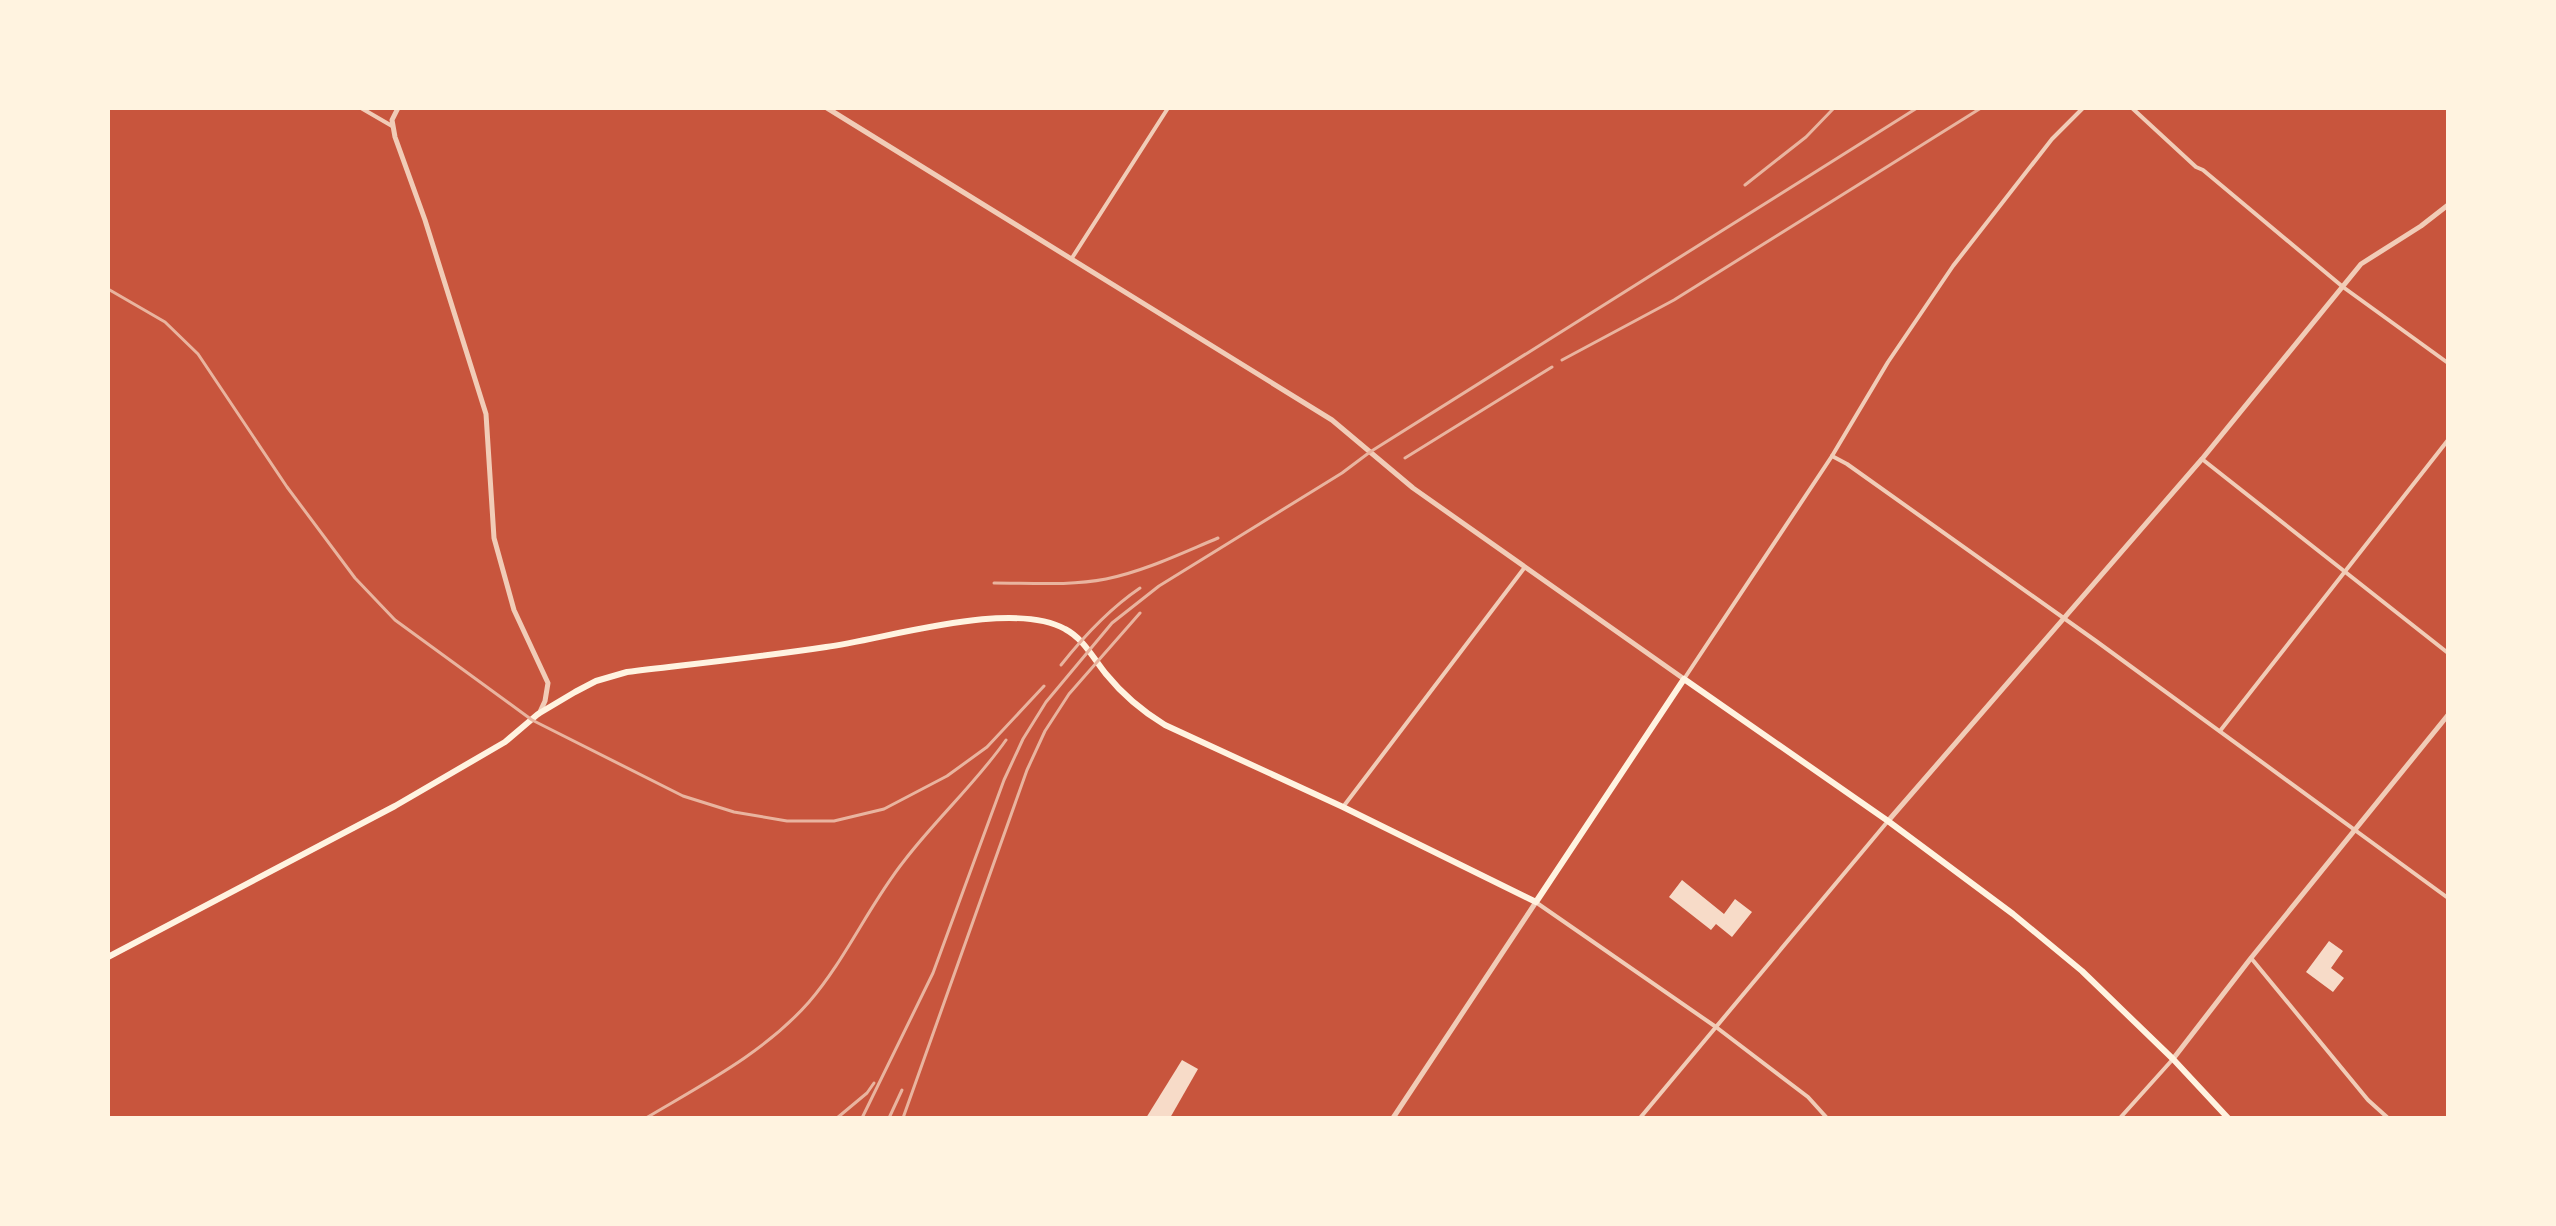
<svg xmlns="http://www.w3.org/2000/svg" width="2556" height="1226" viewBox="0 0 2556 1226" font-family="'PT Sans',sans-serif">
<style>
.building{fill:#f7dbc8}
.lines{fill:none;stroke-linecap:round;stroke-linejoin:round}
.minor{stroke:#f1ccb7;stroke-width:4}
.tertiary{stroke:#f1ccb7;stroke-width:5}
.secondary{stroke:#fff3e0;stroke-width:6}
.rail{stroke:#e9b49f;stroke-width:3}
</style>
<rect width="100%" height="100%" fill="#c8553d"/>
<g class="building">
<path d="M 1682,880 L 1724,914 L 1735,899 L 1752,912 L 1732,937 L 1716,924 L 1711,930 L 1669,897 Z"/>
<path d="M 2329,941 L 2343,951 L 2331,968 L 2344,978 L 2333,992 L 2306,972 Z"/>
<path d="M 1182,1060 L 1198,1069 L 1170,1118 L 1146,1118 Z"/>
</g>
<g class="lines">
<g class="minor">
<path d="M 361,108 L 392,126"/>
<path d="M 2132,108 L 2196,167 L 2203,170 L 2343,287 L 2448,363"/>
<path d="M 1072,258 L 1168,108"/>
<path d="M 1832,456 L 1847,464 L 2096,641 L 2448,898"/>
<path d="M 2202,459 L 2448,653"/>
<path d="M 1684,679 L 1832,456 L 1888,362 L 1953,266 L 2052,139 L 2083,108"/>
<path d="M 2220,731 L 2448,440"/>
<path d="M 1343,807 L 1525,567"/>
<path d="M 1537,903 L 1716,1027 L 1808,1097 L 1827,1118"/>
<path d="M 2251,958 L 2368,1100 L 2388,1118"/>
<path d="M 1640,1118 L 1888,821"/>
<path d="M 2120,1118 L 2173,1059"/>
</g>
<g class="tertiary">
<path d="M 398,108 L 392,120 L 395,137 L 425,220 L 486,414 L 494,538 L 514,610 L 548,683 L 545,701 L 539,714"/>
<path d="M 827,108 L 1332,420 L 1413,488 L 1684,679"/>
<path d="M 1888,821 L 2202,459 L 2361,264 L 2421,226 L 2448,205"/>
<path d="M 2173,1059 L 2251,958 L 2448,715"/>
<path d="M 1393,1118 L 1536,902"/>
</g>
<path class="secondary" d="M 108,957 L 395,806 L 505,742 L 538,714 L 575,692 L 596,681 L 627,672 C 693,664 760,657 826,647 C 887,639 1011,599 1065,629 C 1084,639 1093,658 1106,674 C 1123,695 1142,711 1165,725 L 1343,807 L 1536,902 L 1684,679 L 1888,821 L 2013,914 L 2082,971 L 2173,1059 L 2228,1118"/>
<g class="rail">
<path d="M 1745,185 L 1806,137 L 1834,108"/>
<path d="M 108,289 L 165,322 L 198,354 L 287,487 L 355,578 L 395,620 L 532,720 L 683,796 L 734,812 L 787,821 L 834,821 L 884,809 L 947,776 L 987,747 L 1044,686"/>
<path d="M 1562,360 L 1674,300 L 1981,108"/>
<path d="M 1405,458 L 1552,367"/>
<path d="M 994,583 C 1031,583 1070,586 1106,579 C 1145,571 1182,553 1218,538"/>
<path d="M 1061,665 C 1084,636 1109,609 1140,588"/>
<path d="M 646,1118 C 703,1084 764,1053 809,1002 C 846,959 869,905 904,861 C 936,819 976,783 1006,740"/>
<path d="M 837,1118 L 867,1093 L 874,1083"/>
<path d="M 862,1118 L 933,973 L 1004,780 L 1023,739 L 1046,702 L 1112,623 L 1159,586 L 1342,473 L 1370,452 L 1917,108"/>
<path d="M 889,1118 L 902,1090"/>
<path d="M 903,1118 L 1027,770 L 1045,731 L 1069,694 L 1140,613"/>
</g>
</g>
<rect width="2556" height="1226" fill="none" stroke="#fff3e0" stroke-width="220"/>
</svg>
